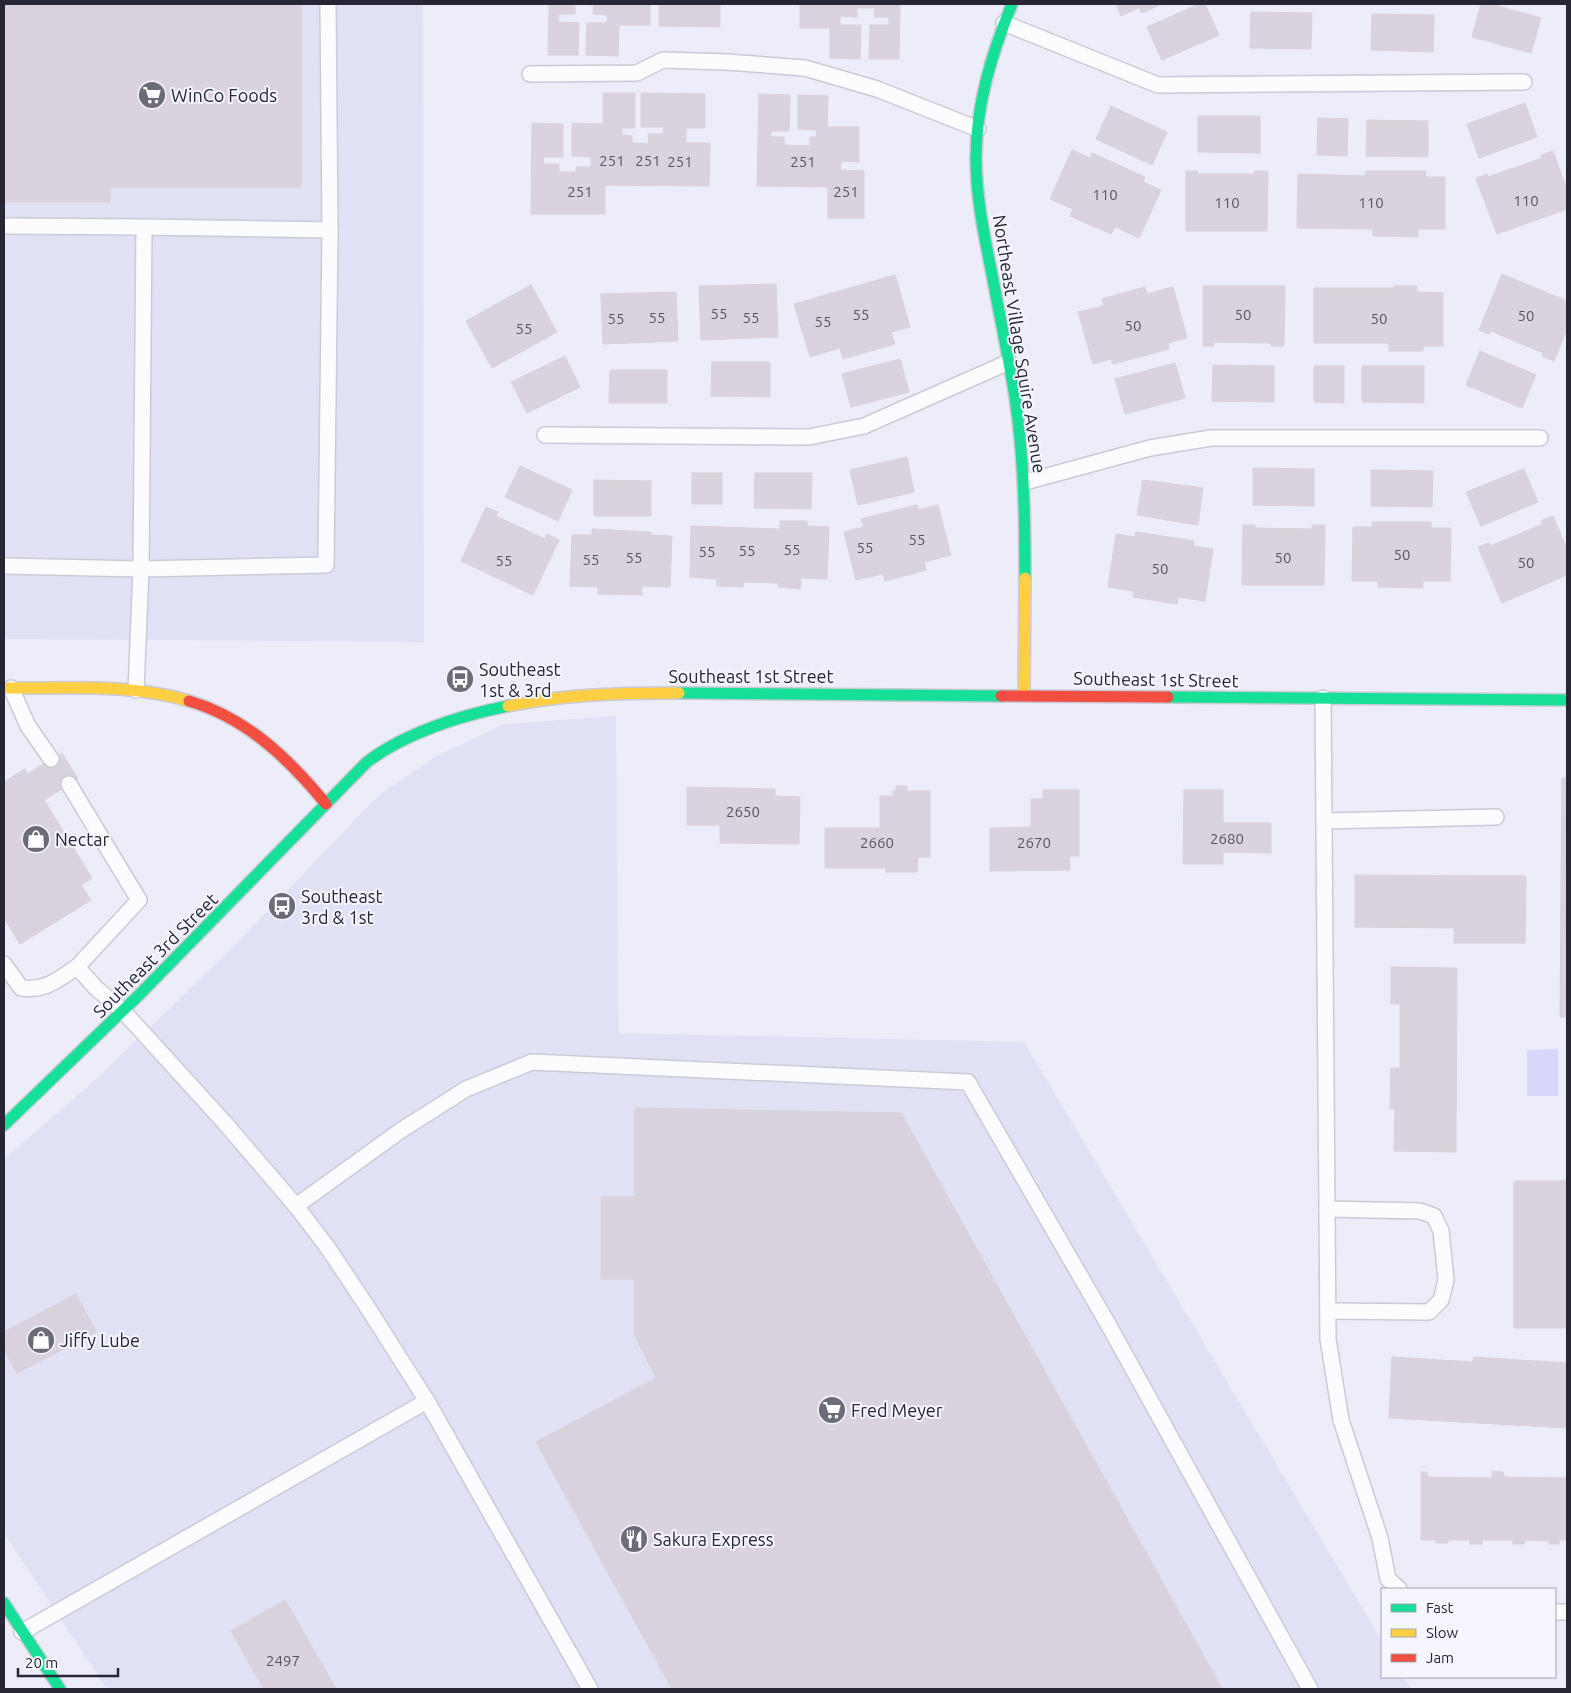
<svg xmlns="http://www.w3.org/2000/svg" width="1571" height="1693" viewBox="0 0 1571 1693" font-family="Ubuntu,sans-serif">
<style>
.built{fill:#e0e1f5}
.water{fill:#d7d7fc}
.building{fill:#dad3dd;stroke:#d8d1da}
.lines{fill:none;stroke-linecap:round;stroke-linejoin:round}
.lane-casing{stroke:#cacad7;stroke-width:18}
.fast-casing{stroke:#cacad7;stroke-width:14}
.slow-casing{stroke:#cacad7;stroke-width:14}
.jam-casing{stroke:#cacad7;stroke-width:14}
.lane{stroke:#fcfcfe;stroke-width:15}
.fast{stroke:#16e098;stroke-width:11}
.slow{stroke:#ffcf43;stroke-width:11}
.jam{stroke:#f24e42;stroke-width:11}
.labels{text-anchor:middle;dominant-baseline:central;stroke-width:4;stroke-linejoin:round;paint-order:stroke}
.number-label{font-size:15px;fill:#565461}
.poi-label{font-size:18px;fill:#262634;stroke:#f6f6fe;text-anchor:start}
.street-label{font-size:18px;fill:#262634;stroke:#f6f6fe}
</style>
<rect width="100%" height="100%" fill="#ededf9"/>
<g class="built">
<path d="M 4,4 L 423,4 L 424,642 L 4,639 Z"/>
<path d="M 616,716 L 618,1033 L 1024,1042 L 1382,1641 L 1382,1677 L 1404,1677 L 1411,1689 L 107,1689 L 4,1533 L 4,1159 L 91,1084 L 228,952 L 381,793 L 435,757 L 504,724 Z"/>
</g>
<path class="water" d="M 1558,1049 L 1558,1096 L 1527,1096 L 1527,1050 Z"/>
<g class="building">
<path d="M 4,4 L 301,4 L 301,187 L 110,187 L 110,202 L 4,202 Z"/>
<path d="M 549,4 L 650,4 L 650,25 L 619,25 L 618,56 L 586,55 L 587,23 L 607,23 L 608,15 L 593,14 L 594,5 L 575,4 L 575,14 L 559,14 L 558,22 L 579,23 L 578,55 L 548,55 Z"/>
<path d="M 659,4 L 720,4 L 720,27 L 659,26 Z"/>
<path d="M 800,4 L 900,4 L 899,59 L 869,59 L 870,25 L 889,25 L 889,17 L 874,17 L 875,8 L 857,8 L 857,17 L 840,16 L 840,25 L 861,25 L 860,59 L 830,58 L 830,28 L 800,28 Z"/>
<path d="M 1116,4 L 1162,4 L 1142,13 L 1139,8 L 1121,16 Z"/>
<path d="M 1199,4 L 1205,4 L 1219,35 L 1162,60 L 1147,27 Z"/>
<path d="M 1481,4 L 1490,4 L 1541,18 L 1531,53 L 1472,37 Z"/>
<path d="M 1251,12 L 1312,13 L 1311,49 L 1250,48 Z"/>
<path d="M 1372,14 L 1434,15 L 1433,52 L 1371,50 Z"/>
<path d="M 603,93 L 635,93 L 635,128 L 622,128 L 622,135 L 632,136 L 632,143 L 649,144 L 648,134 L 663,134 L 664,127 L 641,127 L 641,93 L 705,94 L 705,128 L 686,128 L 686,143 L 710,143 L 709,186 L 605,185 L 605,214 L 531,214 L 532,123 L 563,124 L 563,157 L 543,157 L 544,164 L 559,164 L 559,172 L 576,172 L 576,167 L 591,167 L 591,157 L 572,156 L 572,123 L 603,124 Z"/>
<path d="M 759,94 L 790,95 L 789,131 L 770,131 L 771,137 L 784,137 L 784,145 L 810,146 L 810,137 L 816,137 L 817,130 L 798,129 L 798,95 L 828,96 L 827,127 L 859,127 L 859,162 L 841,161 L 840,170 L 864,171 L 864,218 L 828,218 L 828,187 L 757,186 Z"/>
<path d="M 1525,103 L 1537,137 L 1479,158 L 1467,124 Z"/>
<path d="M 1111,106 L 1167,132 L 1152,165 L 1096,139 Z"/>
<path d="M 1198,116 L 1260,116 L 1260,153 L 1198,152 Z"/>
<path d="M 1318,118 L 1348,119 L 1347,156 L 1317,155 Z"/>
<path d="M 1367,120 L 1428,121 L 1428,157 L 1366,156 Z"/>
<path d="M 1072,150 L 1090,158 L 1092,153 L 1145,177 L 1143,182 L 1161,190 L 1139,238 L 1115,227 L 1111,234 L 1070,216 L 1073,209 L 1050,199 Z"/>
<path d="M 1553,151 L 1567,190 L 1567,209 L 1497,234 L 1476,178 L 1487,174 L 1488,177 L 1542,158 L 1541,155 Z"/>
<path d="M 1186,171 L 1198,171 L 1198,174 L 1255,174 L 1255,171 L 1268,171 L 1267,231 L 1186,231 Z"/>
<path d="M 1366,171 L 1426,171 L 1425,177 L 1445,177 L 1445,229 L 1418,229 L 1418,237 L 1373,236 L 1373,229 L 1297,228 L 1298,174 L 1366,176 Z"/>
<path d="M 1502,274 L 1567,301 L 1567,329 L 1554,361 L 1542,356 L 1543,353 L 1491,331 L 1489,334 L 1479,330 Z"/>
<path d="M 895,275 L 910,327 L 891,332 L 895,344 L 843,359 L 840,348 L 810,357 L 794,304 Z"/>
<path d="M 776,284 L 778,337 L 701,340 L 699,286 Z"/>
<path d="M 531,285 L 557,332 L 492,368 L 466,321 Z"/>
<path d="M 1203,286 L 1285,286 L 1284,346 L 1271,346 L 1271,343 L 1214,342 L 1214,346 L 1203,346 Z"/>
<path d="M 1394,286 L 1417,286 L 1417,292 L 1443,293 L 1443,346 L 1423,346 L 1423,351 L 1389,351 L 1389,343 L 1314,343 L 1314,288 L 1394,288 Z"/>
<path d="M 1145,287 L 1147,294 L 1173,287 L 1187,338 L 1168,343 L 1169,349 L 1113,364 L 1111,359 L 1093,364 L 1078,312 L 1104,306 L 1102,299 Z"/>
<path d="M 676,292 L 678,341 L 603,344 L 601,294 Z"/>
<path d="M 1480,351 L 1536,375 L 1522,408 L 1466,385 Z"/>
<path d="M 565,356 L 580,387 L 527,413 L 511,382 Z"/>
<path d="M 900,359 L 909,392 L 851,407 L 842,374 Z"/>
<path d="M 712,362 L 770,362 L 770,397 L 711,396 Z"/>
<path d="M 1175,363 L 1185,398 L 1125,414 L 1115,379 Z"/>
<path d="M 1213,365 L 1274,366 L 1274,402 L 1212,401 Z"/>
<path d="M 1314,366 L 1344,366 L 1344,403 L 1314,402 Z"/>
<path d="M 1362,366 L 1424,366 L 1424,403 L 1362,402 Z"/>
<path d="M 610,370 L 667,370 L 667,403 L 609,403 Z"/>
<path d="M 907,457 L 914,492 L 858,505 L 850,470 Z"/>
<path d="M 520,466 L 572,490 L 558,521 L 505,497 Z"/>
<path d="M 1253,468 L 1314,469 L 1314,506 L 1253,505 Z"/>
<path d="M 1524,469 L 1538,502 L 1481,526 L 1466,492 Z"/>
<path d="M 1371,470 L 1433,471 L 1432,507 L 1371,506 Z"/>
<rect x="692" y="473" width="30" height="31"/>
<path d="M 755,473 L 812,473 L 811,509 L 754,508 Z"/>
<path d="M 594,480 L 651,481 L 651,516 L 594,516 Z"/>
<path d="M 1143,480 L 1203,488 L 1198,525 L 1137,515 Z"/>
<path d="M 917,505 L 919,510 L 938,505 L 951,555 L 924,562 L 926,570 L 885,581 L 883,574 L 856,580 L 844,532 L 864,527 L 861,519 Z"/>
<path d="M 486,507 L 498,512 L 496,516 L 545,539 L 547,534 L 559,540 L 533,595 L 461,561 Z"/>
<path d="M 1553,516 L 1567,549 L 1567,575 L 1502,603 L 1478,547 L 1489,543 L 1490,546 L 1543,524 L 1541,521 Z"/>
<path d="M 780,521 L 807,521 L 807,526 L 829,527 L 827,579 L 801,578 L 800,589 L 778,587 L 778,583 L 744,582 L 743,587 L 717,586 L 717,579 L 690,577 L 691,526 L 780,529 Z"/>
<path d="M 1372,522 L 1431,522 L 1431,528 L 1451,528 L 1450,581 L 1423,581 L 1423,588 L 1378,587 L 1378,581 L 1352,581 L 1353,527 L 1372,527 Z"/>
<path d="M 1243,525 L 1255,525 L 1255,528 L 1312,529 L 1312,525 L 1325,525 L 1324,585 L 1242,585 Z"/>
<path d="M 592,529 L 651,532 L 651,535 L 672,536 L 670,587 L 642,586 L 642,595 L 598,594 L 598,587 L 570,586 L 572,535 L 592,535 Z"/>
<path d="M 1136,532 L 1194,541 L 1193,546 L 1213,549 L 1205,601 L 1178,597 L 1177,604 L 1133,597 L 1134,591 L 1108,587 L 1116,534 L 1135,537 Z"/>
<path d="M 62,753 L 78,779 L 44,800 L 92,878 L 81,885 L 91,900 L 20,944 L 4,918 L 4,782 L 25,769 L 27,774 Z"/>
<path d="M 1562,778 L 1567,778 L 1567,1017 L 1560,1017 Z"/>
<path d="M 896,786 L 907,786 L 907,791 L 930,791 L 930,857 L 918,857 L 917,872 L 886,872 L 886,868 L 825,868 L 825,828 L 880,828 L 880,796 L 893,796 L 893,791 L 896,791 Z"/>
<path d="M 687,787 L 775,789 L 775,796 L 800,797 L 799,844 L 720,843 L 720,825 L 687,825 Z"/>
<path d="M 1043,790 L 1079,790 L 1079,856 L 1069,856 L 1070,870 L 990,871 L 990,828 L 1031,827 L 1031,799 L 1043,799 Z"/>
<path d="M 1184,790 L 1223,790 L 1223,823 L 1271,823 L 1271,853 L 1223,852 L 1223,864 L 1183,864 Z"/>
<path d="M 1355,875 L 1526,876 L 1525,943 L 1454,943 L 1454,928 L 1355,927 Z"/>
<path d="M 1391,967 L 1457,968 L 1456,1152 L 1394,1151 L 1395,1109 L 1390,1109 L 1391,1068 L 1400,1068 L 1400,1004 L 1391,1004 Z"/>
<path d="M 635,1108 L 901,1113 L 1222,1689 L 672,1689 L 536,1442 L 656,1378 L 635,1336 L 635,1279 L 601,1279 L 601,1197 L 635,1197 Z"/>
<rect x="1514" y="1181" width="53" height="147"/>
<path d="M 76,1294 L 96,1332 L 17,1373 L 4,1349 L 4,1332 Z"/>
<path d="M 1392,1357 L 1473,1362 L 1473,1357 L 1567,1363 L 1567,1428 L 1389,1418 Z"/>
<path d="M 1492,1471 L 1503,1472 L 1504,1477 L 1567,1478 L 1567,1540 L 1559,1540 L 1559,1544 L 1549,1544 L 1549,1541 L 1525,1540 L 1524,1544 L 1513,1544 L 1513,1540 L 1482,1540 L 1482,1544 L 1470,1544 L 1470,1540 L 1448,1540 L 1448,1543 L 1436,1543 L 1436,1540 L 1421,1540 L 1421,1472 L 1427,1472 L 1427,1477 L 1492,1478 Z"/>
<path d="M 285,1600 L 336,1689 L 264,1689 L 231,1631 Z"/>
</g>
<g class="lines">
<defs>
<g id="lane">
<path d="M 328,4 L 330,230"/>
<path d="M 1004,23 L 1158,85 L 1524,82"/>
<path d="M 530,74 L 637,73 L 663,60 L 727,62 L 805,68 L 877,89 L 978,129"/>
<path d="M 4,226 L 144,227 L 141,569 L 136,690"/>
<path d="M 545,435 L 809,437 L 864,426 L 1009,362"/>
<path d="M 1025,482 L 1150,448 L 1211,438 L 1540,438"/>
<path d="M 4,566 L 141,569 L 326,565 L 330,230 L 144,227"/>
<path d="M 11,688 L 28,726 L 51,759"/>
<path d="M 1323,698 L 1328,1339 L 1341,1420 L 1380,1538 L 1388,1579 L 1399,1589"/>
<path d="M 69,784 L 139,900 L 77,967"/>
<path d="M 1324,821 L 1496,817"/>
<path d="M 4,964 L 21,988 C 46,991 57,980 77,967 L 96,988 L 124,1012 L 224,1122 L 296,1206 L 328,1248 L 366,1305 L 427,1401 L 22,1632"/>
<path d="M 296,1206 L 400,1131 L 466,1089 L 532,1062 L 968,1082 L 1108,1324 L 1310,1689"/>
<path d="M 1327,1209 L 1420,1211 L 1434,1216 L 1441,1231 L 1446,1280 L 1441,1300 L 1429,1312 L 1328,1311"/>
<path d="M 427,1401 L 590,1689"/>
<path d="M 1555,1612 L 1567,1612"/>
</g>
<g id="fast">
<path d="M 1012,4 C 992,53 976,104 976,158 C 976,201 986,243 994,285 C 1001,322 1009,360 1015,397 C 1024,458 1025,517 1025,578"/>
<path d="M 679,693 L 1001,696"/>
<path d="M 1168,697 L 1567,700"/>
<path d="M 4,1125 L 138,996 L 367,762 C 405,733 462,715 508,706"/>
<path d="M 4,1603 L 60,1689"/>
</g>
<g id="slow">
<path d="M 4,688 C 66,689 129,683 189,701"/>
<path d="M 1024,695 L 1025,578"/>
<path d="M 508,706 C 565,694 622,693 679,693"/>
</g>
<g id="jam">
<path d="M 1001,696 L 1168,697"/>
<path d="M 189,701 C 247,718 289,759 326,804"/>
</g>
</defs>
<use href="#lane" class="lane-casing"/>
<use href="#fast" class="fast-casing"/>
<use href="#slow" class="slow-casing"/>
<use href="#jam" class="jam-casing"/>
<use href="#lane" class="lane"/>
<use href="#fast" class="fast"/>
<use href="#slow" class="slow"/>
<use href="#jam" class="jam"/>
</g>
<defs>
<symbol id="supermarket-disc" viewBox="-11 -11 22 22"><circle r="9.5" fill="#6c6c79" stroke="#f6f6fe"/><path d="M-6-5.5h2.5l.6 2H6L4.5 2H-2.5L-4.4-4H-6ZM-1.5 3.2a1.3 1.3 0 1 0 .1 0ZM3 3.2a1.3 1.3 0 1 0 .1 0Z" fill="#fff"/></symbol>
<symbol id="bus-disc" viewBox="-11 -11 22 22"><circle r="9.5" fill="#6c6c79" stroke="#f6f6fe"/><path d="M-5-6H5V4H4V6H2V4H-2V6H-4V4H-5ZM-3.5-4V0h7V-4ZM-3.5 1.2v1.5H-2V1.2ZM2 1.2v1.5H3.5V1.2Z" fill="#fff"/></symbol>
<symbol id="shop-disc" viewBox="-11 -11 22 22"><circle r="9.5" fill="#6c6c79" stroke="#f6f6fe"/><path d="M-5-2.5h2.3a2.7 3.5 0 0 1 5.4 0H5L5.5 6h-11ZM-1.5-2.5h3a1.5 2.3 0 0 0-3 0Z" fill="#fff"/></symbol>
<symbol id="restaurant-disc" viewBox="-11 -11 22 22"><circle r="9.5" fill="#6c6c79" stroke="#f6f6fe"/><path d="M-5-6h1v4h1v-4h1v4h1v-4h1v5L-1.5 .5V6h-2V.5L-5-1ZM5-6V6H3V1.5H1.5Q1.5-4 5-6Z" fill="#fff"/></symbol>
</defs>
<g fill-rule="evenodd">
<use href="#supermarket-disc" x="136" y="79" width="32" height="32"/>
<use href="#bus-disc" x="444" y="663" width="32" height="32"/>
<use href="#shop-disc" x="20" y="823" width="32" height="32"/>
<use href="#bus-disc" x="266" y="890" width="32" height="32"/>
<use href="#shop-disc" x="25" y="1324" width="32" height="32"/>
<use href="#supermarket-disc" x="816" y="1394" width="32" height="32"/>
<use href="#restaurant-disc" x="618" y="1523" width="32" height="32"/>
</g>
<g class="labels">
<g class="number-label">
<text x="612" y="160">251</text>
<text x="648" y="160">251</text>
<text x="680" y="161">251</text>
<text x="803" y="161">251</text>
<text x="580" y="191">251</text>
<text x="846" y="191">251</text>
<text x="1105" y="194">110</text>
<text x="1526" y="200">110</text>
<text x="1227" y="202">110</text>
<text x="1371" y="202">110</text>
<text x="719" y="313">55</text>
<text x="861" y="314">55</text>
<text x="1243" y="314">50</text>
<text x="1526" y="315">50</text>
<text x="657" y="317">55</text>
<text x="751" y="317">55</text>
<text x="616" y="318">55</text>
<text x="1379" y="318">50</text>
<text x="823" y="321">55</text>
<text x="1133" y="325">50</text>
<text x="524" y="328">55</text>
<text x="917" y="539">55</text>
<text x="865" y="547">55</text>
<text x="792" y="549">55</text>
<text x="747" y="550">55</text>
<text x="707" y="551">55</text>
<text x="1402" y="554">50</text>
<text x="634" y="557">55</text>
<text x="1283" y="557">50</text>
<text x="591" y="559">55</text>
<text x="504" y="560">55</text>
<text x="1526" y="562">50</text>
<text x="1160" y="568">50</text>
<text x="743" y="811">2650</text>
<text x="1227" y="838">2680</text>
<text x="877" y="842">2660</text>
<text x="1034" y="842">2670</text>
<text x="283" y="1660">2497</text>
</g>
<g class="poi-label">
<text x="171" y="95">WinCo Foods</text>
<text x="479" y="669">Southeast<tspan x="479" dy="21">1st &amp; 3rd</tspan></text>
<text x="55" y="839">Nectar</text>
<text x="301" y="896">Southeast<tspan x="301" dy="21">3rd &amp; 1st</tspan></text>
<text x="60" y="1340">Jiffy Lube</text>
<text x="851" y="1410">Fred Meyer</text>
<text x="653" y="1539">Sakura Express</text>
</g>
<g class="street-label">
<text transform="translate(1020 344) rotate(81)">Northeast Village Squire Avenue</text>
<text x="751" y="676">Southeast 1st Street</text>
<text transform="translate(1156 679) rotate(1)">Southeast 1st Street</text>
<text transform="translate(155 955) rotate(-45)">Southeast 3rd Street</text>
</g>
</g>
<rect width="1571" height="1693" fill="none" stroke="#262634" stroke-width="10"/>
<rect x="1381" y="1588" width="175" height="90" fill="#f6f6fe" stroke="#a3a3ad"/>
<rect x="1391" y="1604" width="25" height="8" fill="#16e098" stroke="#a3a3ad"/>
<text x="1426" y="1613" font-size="15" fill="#262634">Fast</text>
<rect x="1391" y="1629" width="25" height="8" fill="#ffcf43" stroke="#a3a3ad"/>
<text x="1426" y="1638" font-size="15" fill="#262634">Slow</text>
<rect x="1391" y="1654" width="25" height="8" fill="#f24e42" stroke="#a3a3ad"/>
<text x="1426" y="1663" font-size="15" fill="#262634">Jam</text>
<path d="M18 1668v8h100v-8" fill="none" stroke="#262634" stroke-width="2.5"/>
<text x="25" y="1668" font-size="15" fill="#262634" stroke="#f6f6fe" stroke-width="4" paint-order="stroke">20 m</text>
</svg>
